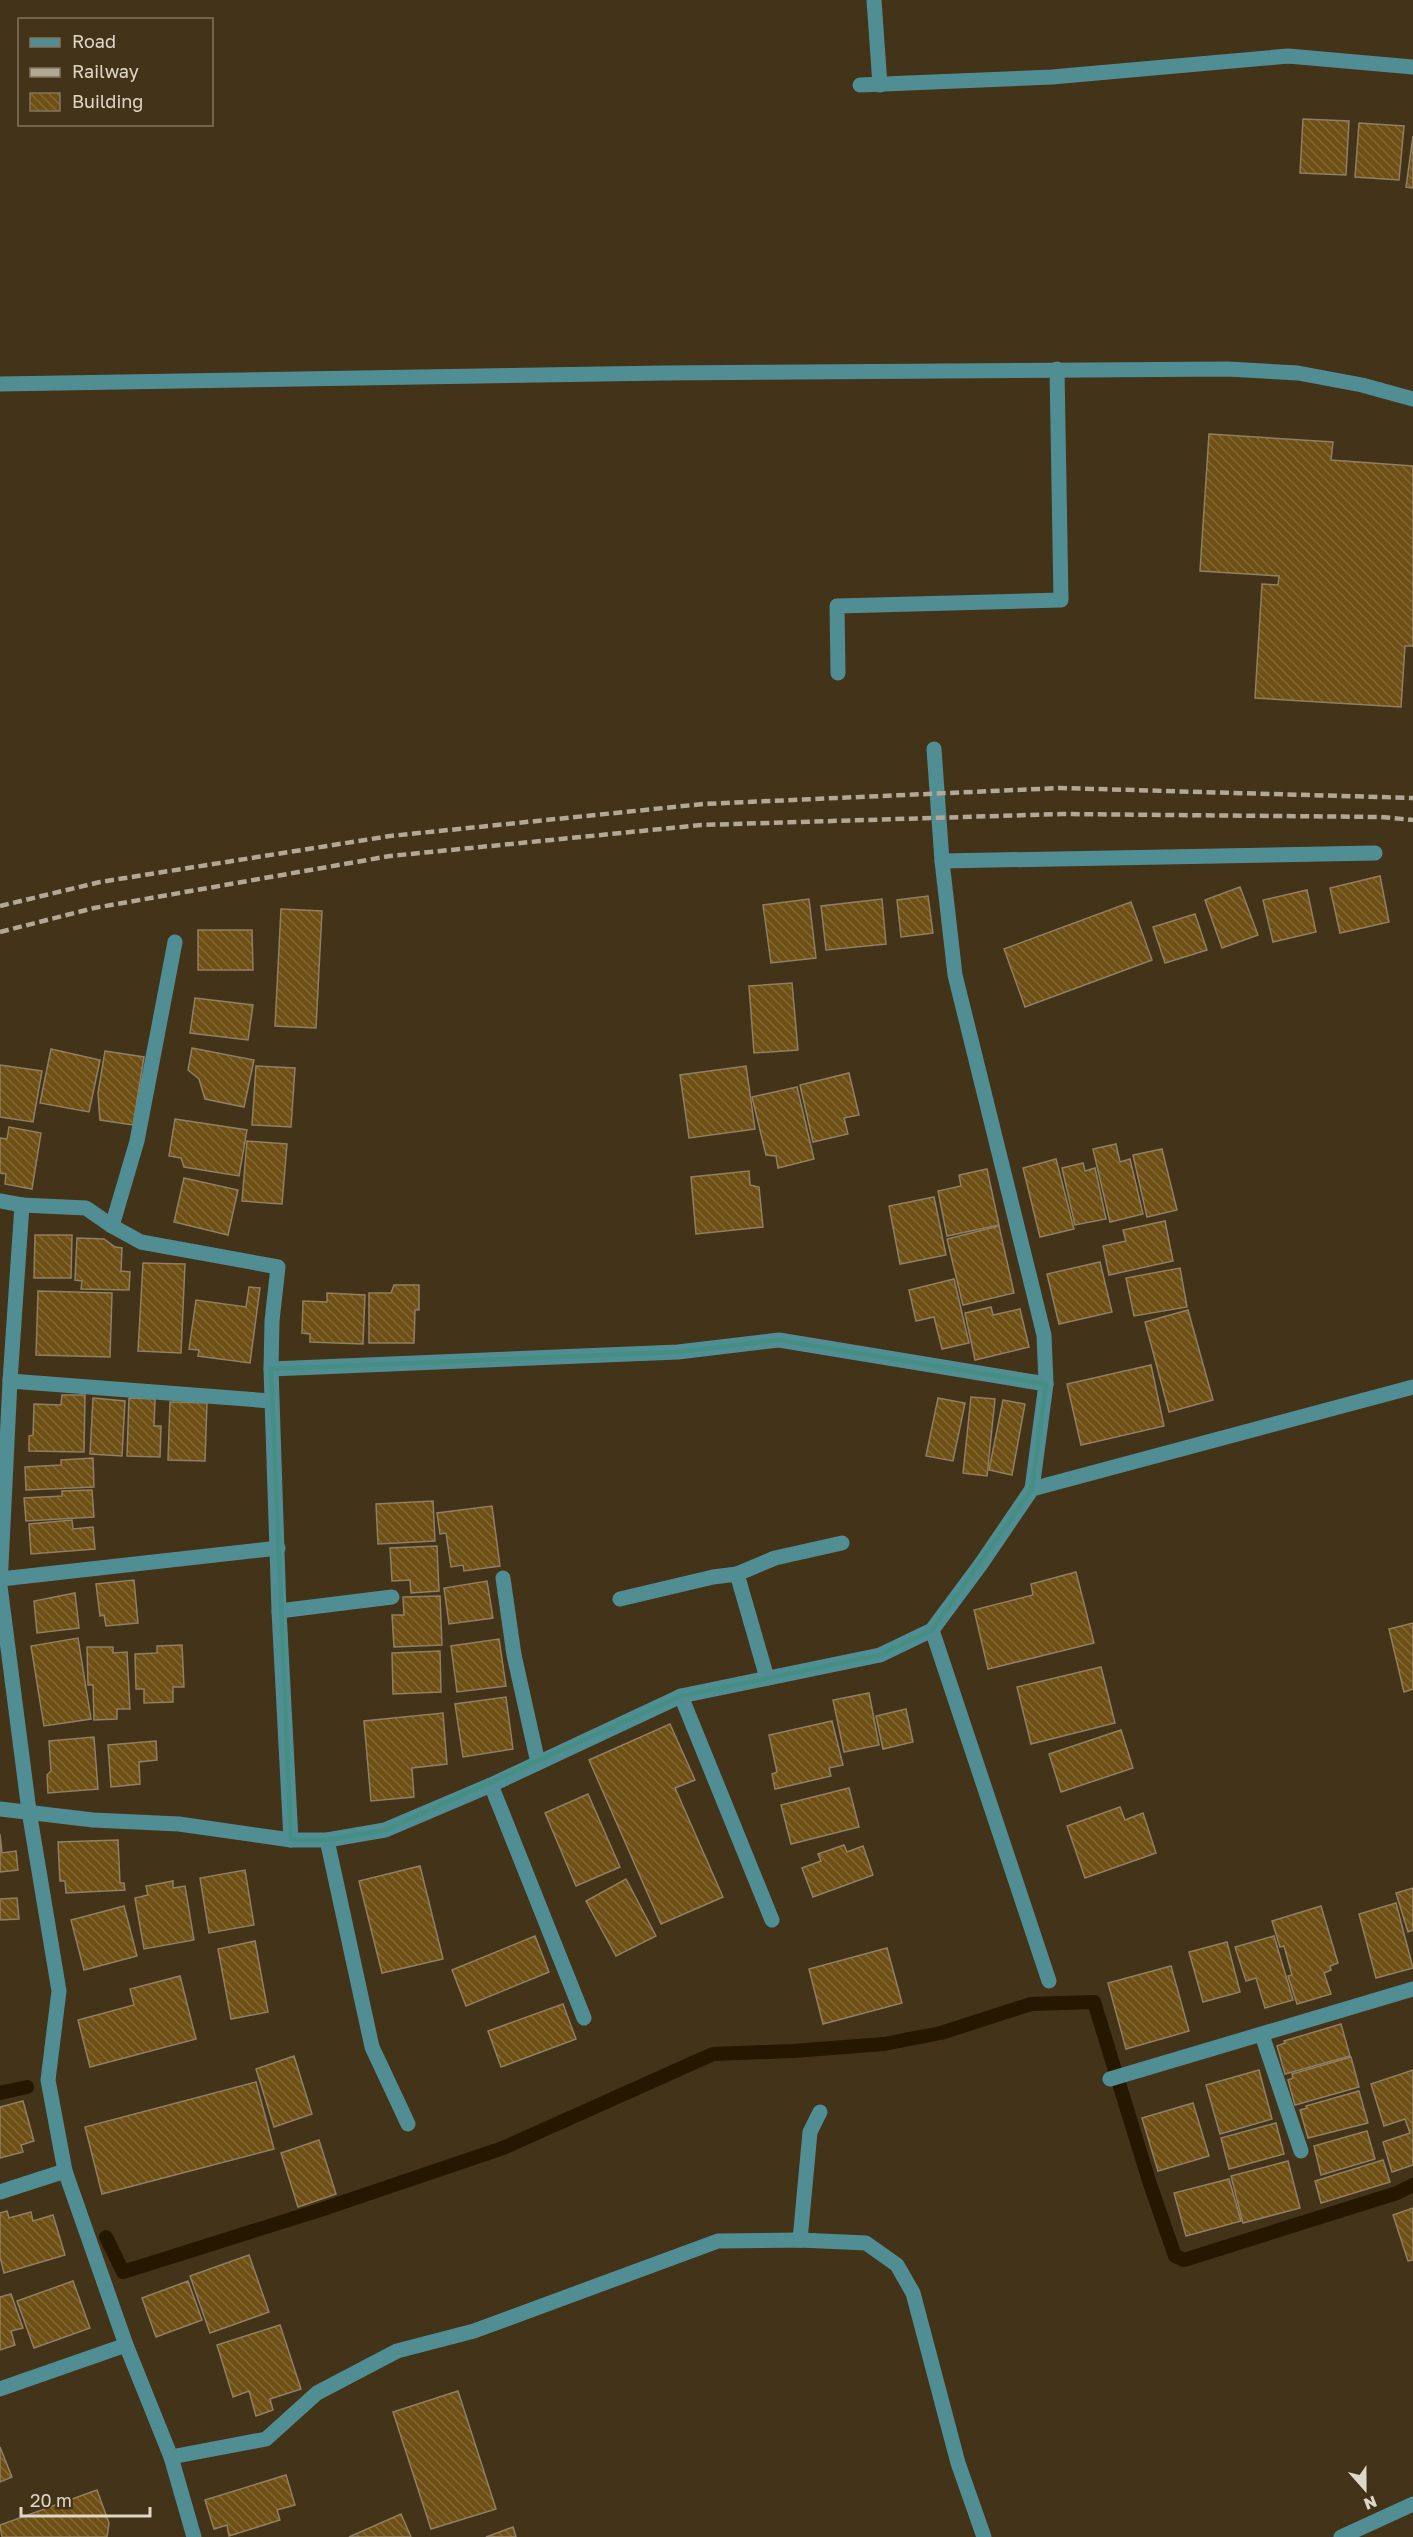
<svg xmlns="http://www.w3.org/2000/svg" width="1413" height="2537" viewBox="0 0 1413 2537" font-family="'Golos Text',sans-serif">
<style>
.lines{fill:none;stroke-linecap:round;stroke-linejoin:round}
.stream{stroke:#261700;stroke-width:14}
.building{fill:url(#building-back-hatch);stroke:#917f63;stroke-width:1.5}
.minor{stroke:#508e94;stroke-width:15}
.rail{stroke:#b3a896;stroke-width:4.5;stroke-dasharray:9 4.5;stroke-linecap:butt}
.marked{fill:none;stroke:#448e84;stroke-width:4.5;stroke-linejoin:round}
</style>
<defs>
<pattern id="building-back-hatch" width="6" height="6" patternUnits="userSpaceOnUse" patternTransform="scale(1.5)"><rect width="6" height="6" fill="#6e4f14"/><path d="M-1 5l2 2M0 0l6 6M5-1l2 2" fill="none" stroke="#826835"/></pattern>
</defs>
<rect width="100%" height="100%" fill="#423319"/>
<g class="lines">
<g class="stream">
<path d="M 0,2093 L 27,2087"/>
<path d="M 106,2237 L 123,2272 L 320,2210 L 503,2148 L 713,2054 L 793,2051 L 884,2044 L 941,2033 L 1031,2004 L 1094,2002 L 1150,2184 L 1175,2256 L 1184,2260 L 1397,2193 L 1413,2185"/>
</g>
</g>
<g class="building">
<path d="M 1303,119 L 1349,121 L 1346,175 L 1300,173 Z"/>
<path d="M 1359,123 L 1404,126 L 1399,180 L 1355,177 Z"/>
<path d="M 1413,136 L 1413,188 L 1406,187 Z"/>
<path d="M 1209,434 L 1333,442 L 1331,460 L 1413,466 L 1413,646 L 1405,646 L 1401,707 L 1255,698 L 1262,584 L 1278,585 L 1279,576 L 1200,571 Z"/>
<path d="M 1380,876 L 1389,922 L 1340,933 L 1330,888 Z"/>
<path d="M 1240,887 L 1258,935 L 1222,948 L 1205,900 Z"/>
<path d="M 1307,890 L 1316,932 L 1273,942 L 1263,900 Z"/>
<path d="M 928,896 L 933,933 L 901,937 L 897,900 Z"/>
<path d="M 809,899 L 816,958 L 771,963 L 763,905 Z"/>
<path d="M 882,899 L 886,944 L 826,950 L 821,906 Z"/>
<path d="M 1131,902 L 1152,960 L 1025,1007 L 1004,949 Z"/>
<path d="M 281,909 L 322,911 L 316,1028 L 275,1026 Z"/>
<path d="M 1195,914 L 1207,950 L 1165,963 L 1153,927 Z"/>
<path d="M 198,930 L 252,930 L 253,970 L 198,970 Z"/>
<path d="M 792,983 L 798,1050 L 754,1053 L 749,986 Z"/>
<path d="M 195,998 L 253,1005 L 248,1040 L 190,1033 Z"/>
<path d="M 192,1048 L 254,1060 L 244,1107 L 205,1099 L 199,1079 L 188,1070 Z"/>
<path d="M 51,1049 L 100,1060 L 89,1112 L 40,1103 Z"/>
<path d="M 105,1051 L 144,1057 L 133,1125 L 100,1120 L 98,1093 Z"/>
<path d="M 0,1065 L 42,1071 L 33,1122 L 0,1117 Z"/>
<path d="M 256,1066 L 295,1068 L 291,1127 L 252,1125 Z"/>
<path d="M 746,1066 L 755,1129 L 689,1138 L 680,1075 Z"/>
<path d="M 849,1073 L 859,1115 L 844,1118 L 848,1134 L 813,1142 L 800,1085 Z"/>
<path d="M 797,1087 L 814,1159 L 778,1168 L 776,1156 L 766,1155 L 752,1097 Z"/>
<path d="M 175,1119 L 247,1130 L 239,1176 L 184,1167 L 181,1158 L 169,1156 Z"/>
<path d="M 9,1127 L 41,1133 L 32,1189 L 5,1184 L 6,1174 L 0,1173 L 0,1138 L 7,1139 Z"/>
<path d="M 247,1141 L 287,1144 L 282,1204 L 242,1201 Z"/>
<path d="M 1116,1144 L 1120,1162 L 1130,1159 L 1143,1214 L 1110,1222 L 1093,1149 Z"/>
<path d="M 1162,1149 L 1177,1210 L 1147,1217 L 1133,1155 Z"/>
<path d="M 1056,1159 L 1074,1229 L 1040,1237 L 1023,1168 Z"/>
<path d="M 1083,1163 L 1085,1171 L 1095,1168 L 1106,1219 L 1075,1225 L 1062,1168 Z"/>
<path d="M 987,1169 L 999,1225 L 947,1236 L 938,1191 L 961,1186 L 959,1175 Z"/>
<path d="M 749,1171 L 750,1185 L 759,1187 L 763,1227 L 696,1234 L 691,1177 Z"/>
<path d="M 184,1178 L 238,1190 L 228,1235 L 174,1222 Z"/>
<path d="M 934,1197 L 946,1255 L 900,1264 L 889,1206 Z"/>
<path d="M 1165,1221 L 1173,1261 L 1109,1275 L 1103,1246 L 1126,1241 L 1123,1230 Z"/>
<path d="M 999,1226 L 1014,1293 L 963,1305 L 947,1239 Z"/>
<path d="M 35,1235 L 72,1235 L 71,1278 L 34,1278 Z"/>
<path d="M 77,1238 L 104,1239 L 115,1247 L 122,1248 L 121,1271 L 130,1272 L 129,1290 L 81,1289 L 82,1281 L 75,1280 Z"/>
<path d="M 1100,1262 L 1112,1312 L 1059,1324 L 1047,1274 Z"/>
<path d="M 143,1263 L 185,1264 L 181,1353 L 138,1351 Z"/>
<path d="M 1180,1268 L 1187,1307 L 1134,1316 L 1126,1278 Z"/>
<path d="M 954,1279 L 969,1343 L 942,1349 L 934,1317 L 916,1321 L 909,1290 Z"/>
<path d="M 394,1285 L 419,1285 L 419,1310 L 415,1310 L 414,1343 L 369,1343 L 369,1293 L 391,1293 Z"/>
<path d="M 249,1287 L 260,1288 L 250,1363 L 198,1356 L 199,1350 L 189,1349 L 196,1300 L 246,1307 Z"/>
<path d="M 38,1291 L 112,1293 L 110,1357 L 36,1355 Z"/>
<path d="M 327,1293 L 365,1295 L 363,1344 L 310,1342 L 310,1334 L 302,1333 L 303,1301 L 327,1302 Z"/>
<path d="M 991,1307 L 993,1315 L 1020,1309 L 1029,1347 L 975,1360 L 965,1313 Z"/>
<path d="M 1188,1310 L 1213,1400 L 1169,1412 L 1145,1322 Z"/>
<path d="M 1151,1365 L 1164,1426 L 1081,1445 L 1067,1384 Z"/>
<path d="M 62,1395 L 85,1395 L 84,1452 L 29,1451 L 29,1436 L 33,1435 L 34,1404 L 61,1405 Z"/>
<path d="M 971,1397 L 995,1399 L 987,1476 L 963,1473 Z"/>
<path d="M 93,1398 L 125,1401 L 122,1456 L 90,1454 Z"/>
<path d="M 129,1398 L 155,1399 L 154,1426 L 161,1426 L 160,1457 L 127,1456 Z"/>
<path d="M 938,1398 L 965,1403 L 953,1461 L 926,1456 Z"/>
<path d="M 1003,1400 L 1025,1404 L 1012,1475 L 989,1470 Z"/>
<path d="M 170,1402 L 207,1403 L 205,1461 L 168,1460 Z"/>
<path d="M 93,1458 L 94,1487 L 26,1490 L 25,1467 L 61,1465 L 61,1460 Z"/>
<path d="M 92,1490 L 94,1517 L 26,1521 L 24,1498 L 62,1496 L 62,1491 Z"/>
<path d="M 433,1501 L 435,1541 L 378,1544 L 376,1504 Z"/>
<path d="M 492,1506 L 500,1566 L 464,1571 L 463,1565 L 451,1567 L 446,1533 L 440,1534 L 437,1513 Z"/>
<path d="M 72,1520 L 73,1529 L 93,1527 L 95,1549 L 31,1554 L 29,1524 Z"/>
<path d="M 437,1546 L 439,1591 L 411,1593 L 410,1580 L 392,1581 L 390,1548 Z"/>
<path d="M 1076,1572 L 1094,1643 L 988,1669 L 974,1610 L 1033,1595 L 1031,1584 Z"/>
<path d="M 134,1580 L 138,1623 L 106,1626 L 104,1615 L 100,1616 L 96,1584 Z"/>
<path d="M 487,1581 L 493,1618 L 449,1624 L 444,1588 Z"/>
<path d="M 75,1593 L 79,1628 L 37,1633 L 34,1601 Z"/>
<path d="M 440,1596 L 442,1645 L 394,1647 L 392,1615 L 404,1615 L 403,1597 Z"/>
<path d="M 1413,1623 L 1413,1689 L 1404,1692 L 1389,1629 Z"/>
<path d="M 78,1638 L 91,1719 L 44,1726 L 31,1646 Z"/>
<path d="M 499,1639 L 506,1686 L 457,1692 L 451,1646 Z"/>
<path d="M 182,1645 L 184,1687 L 173,1687 L 173,1702 L 144,1703 L 144,1689 L 136,1689 L 135,1654 L 157,1653 L 157,1646 Z"/>
<path d="M 87,1647 L 113,1647 L 113,1653 L 127,1652 L 130,1709 L 117,1709 L 117,1719 L 94,1720 L 93,1685 L 88,1685 Z"/>
<path d="M 440,1651 L 441,1692 L 393,1694 L 392,1653 Z"/>
<path d="M 1101,1667 L 1115,1723 L 1031,1744 L 1017,1687 Z"/>
<path d="M 869,1693 L 879,1745 L 844,1752 L 833,1700 Z"/>
<path d="M 506,1697 L 513,1749 L 463,1757 L 455,1704 Z"/>
<path d="M 906,1709 L 913,1742 L 883,1749 L 876,1716 Z"/>
<path d="M 443,1713 L 447,1764 L 412,1768 L 414,1797 L 371,1801 L 364,1721 Z"/>
<path d="M 832,1721 L 843,1765 L 829,1768 L 831,1776 L 775,1789 L 772,1774 L 777,1772 L 769,1735 Z"/>
<path d="M 670,1724 L 695,1780 L 675,1788 L 723,1897 L 661,1924 L 589,1760 Z"/>
<path d="M 1121,1730 L 1133,1768 L 1061,1792 L 1049,1754 Z"/>
<path d="M 94,1737 L 98,1789 L 48,1793 L 47,1775 L 51,1771 L 49,1741 Z"/>
<path d="M 156,1741 L 157,1760 L 139,1762 L 140,1784 L 111,1787 L 108,1745 Z"/>
<path d="M 849,1788 L 859,1827 L 791,1844 L 781,1805 Z"/>
<path d="M 588,1794 L 620,1867 L 576,1886 L 545,1813 Z"/>
<path d="M 1120,1807 L 1125,1820 L 1143,1813 L 1156,1853 L 1085,1878 L 1067,1826 Z"/>
<path d="M 0,1834 L 2,1853 L 16,1851 L 18,1870 L 0,1872 Z"/>
<path d="M 118,1840 L 120,1883 L 124,1883 L 125,1890 L 66,1893 L 65,1881 L 60,1881 L 58,1842 Z"/>
<path d="M 844,1845 L 847,1852 L 863,1846 L 873,1875 L 813,1897 L 802,1868 L 821,1861 L 818,1854 Z"/>
<path d="M 420,1866 L 443,1959 L 382,1973 L 359,1881 Z"/>
<path d="M 245,1870 L 254,1925 L 209,1933 L 200,1878 Z"/>
<path d="M 626,1879 L 656,1936 L 616,1956 L 586,1901 Z"/>
<path d="M 173,1881 L 173,1888 L 185,1886 L 194,1940 L 144,1949 L 135,1898 L 148,1895 L 146,1886 Z"/>
<path d="M 1413,1888 L 1413,1930 L 1408,1932 L 1396,1893 Z"/>
<path d="M 17,1898 L 19,1919 L 0,1920 L 0,1899 Z"/>
<path d="M 1396,1903 L 1413,1968 L 1376,1978 L 1359,1914 Z"/>
<path d="M 124,1906 L 137,1956 L 84,1970 L 71,1920 Z"/>
<path d="M 1321,1906 L 1338,1963 L 1330,1966 L 1331,1970 L 1324,1973 L 1331,1994 L 1297,2004 L 1288,1976 L 1292,1975 L 1284,1946 L 1280,1947 L 1272,1921 Z"/>
<path d="M 535,1936 L 549,1972 L 466,2006 L 452,1970 Z"/>
<path d="M 1274,1936 L 1293,2000 L 1265,2008 L 1256,1978 L 1246,1981 L 1235,1947 Z"/>
<path d="M 255,1941 L 268,2012 L 231,2019 L 218,1949 Z"/>
<path d="M 1227,1942 L 1240,1992 L 1203,2002 L 1189,1952 Z"/>
<path d="M 887,1948 L 902,2003 L 823,2024 L 809,1969 Z"/>
<path d="M 1171,1966 L 1189,2031 L 1126,2049 L 1108,1983 Z"/>
<path d="M 180,1976 L 196,2039 L 90,2067 L 78,2020 L 134,2005 L 130,1989 Z"/>
<path d="M 563,2004 L 576,2039 L 501,2067 L 488,2031 Z"/>
<path d="M 1341,2024 L 1350,2056 L 1285,2074 L 1277,2046 L 1285,2043 L 1284,2041 Z"/>
<path d="M 294,2056 L 312,2114 L 274,2127 L 256,2069 Z"/>
<path d="M 1351,2057 L 1359,2087 L 1295,2105 L 1288,2080 L 1293,2078 L 1292,2074 Z"/>
<path d="M 1259,2070 L 1272,2119 L 1220,2134 L 1206,2085 Z"/>
<path d="M 1413,2070 L 1413,2165 L 1392,2172 L 1383,2142 L 1410,2133 L 1405,2119 L 1384,2126 L 1371,2084 Z"/>
<path d="M 256,2082 L 274,2149 L 102,2194 L 85,2127 Z"/>
<path d="M 1359,2091 L 1368,2123 L 1308,2138 L 1300,2110 L 1307,2108 L 1306,2106 Z"/>
<path d="M 23,2101 L 34,2141 L 21,2145 L 23,2152 L 0,2158 L 0,2107 Z"/>
<path d="M 1193,2103 L 1209,2156 L 1158,2171 L 1142,2118 Z"/>
<path d="M 1276,2123 L 1284,2154 L 1229,2169 L 1221,2138 Z"/>
<path d="M 1367,2131 L 1375,2159 L 1321,2175 L 1314,2146 Z"/>
<path d="M 319,2140 L 336,2194 L 298,2207 L 281,2153 Z"/>
<path d="M 1383,2160 L 1390,2182 L 1321,2203 L 1315,2181 Z"/>
<path d="M 1288,2161 L 1300,2208 L 1243,2223 L 1231,2176 Z"/>
<path d="M 1229,2179 L 1241,2221 L 1186,2236 L 1174,2193 Z"/>
<path d="M 1413,2208 L 1413,2260 L 1408,2261 L 1393,2215 Z"/>
<path d="M 7,2211 L 9,2218 L 31,2212 L 33,2221 L 53,2215 L 65,2255 L 4,2273 L 0,2257 L 0,2213 Z"/>
<path d="M 249,2255 L 269,2312 L 210,2333 L 190,2276 Z"/>
<path d="M 73,2281 L 90,2328 L 34,2348 L 17,2301 Z"/>
<path d="M 188,2281 L 202,2320 L 156,2337 L 142,2298 Z"/>
<path d="M 11,2294 L 23,2328 L 11,2331 L 15,2345 L 0,2350 L 0,2297 Z"/>
<path d="M 280,2325 L 301,2389 L 270,2399 L 273,2410 L 256,2416 L 249,2391 L 233,2397 L 217,2345 Z"/>
<path d="M 458,2391 L 496,2509 L 431,2529 L 393,2412 Z"/>
<path d="M 0,2447 L 12,2477 L 0,2482 Z"/>
<path d="M 286,2475 L 295,2505 L 277,2510 L 280,2520 L 229,2536 L 227,2525 L 214,2529 L 205,2500 Z"/>
<path d="M 97,2490 L 109,2523 L 107,2537 L 2,2537 L 0,2525 Z"/>
<path d="M 401,2514 L 411,2537 L 349,2537 Z"/>
<path d="M 513,2527 L 516,2537 L 486,2537 Z"/>
</g>
<g class="lines">
<g class="minor">
<path d="M 874,0 L 880,85"/>
<path d="M 860,85 L 1052,77 L 1288,56 L 1413,67"/>
<path d="M 0,384 L 664,373 L 1228,369 L 1298,373 L 1362,385 L 1413,399"/>
<path d="M 838,673 L 837,606 L 1061,600 L 1057,369"/>
<path d="M 934,749 L 942,861 L 955,975 L 1044,1335 L 1046,1384 L 1032,1489"/>
<path d="M 942,861 L 1375,853"/>
<path d="M 0,1201 L 22,1205 L 10,1381 L 0,1586 L 29,1811 L 59,1991 L 48,2080 L 65,2171 L 126,2345 L 171,2457 L 194,2537"/>
<path d="M 22,1205 L 86,1208 L 112,1226 L 141,1242 L 278,1267 L 272,1321 L 271,1369"/>
<path d="M 112,1226 L 137,1141 L 175,942"/>
<path d="M 10,1381 L 271,1401"/>
<path d="M 737,1574 L 767,1678"/>
<path d="M 503,1578 L 514,1655 L 538,1763"/>
<path d="M 1,1579 L 278,1548"/>
<path d="M 620,1599 L 713,1577 L 737,1574 L 775,1558 L 842,1543"/>
<path d="M 279,1611 L 392,1597"/>
<path d="M 932,1630 L 1049,1981"/>
<path d="M 681,1696 L 772,1920"/>
<path d="M 491,1785 L 584,2018"/>
<path d="M 0,1809 L 93,1820 L 179,1824 L 291,1840 L 327,1840 L 385,1830 L 491,1785 L 681,1696 L 880,1655 L 932,1630 L 981,1564 L 1032,1489 L 1413,1387"/>
<path d="M 291,1840 L 279,1611 L 271,1369 L 678,1352 L 779,1340 L 1046,1384"/>
<path d="M 327,1840 L 372,2047 L 408,2124"/>
<path d="M 1262,2035 L 1301,2151"/>
<path d="M 1110,2079 L 1413,1989"/>
<path d="M 0,2192 L 65,2171"/>
<path d="M 800,2240 L 810,2132 L 820,2112"/>
<path d="M 0,2389 L 126,2345"/>
<path d="M 171,2457 L 266,2439 L 317,2393 L 397,2351 L 474,2331 L 718,2241 L 800,2240 L 866,2243 L 897,2265 L 913,2293 L 958,2463 L 984,2537"/>
<path d="M 1341,2537 L 1413,2504"/>
</g>
<g class="rail">
<path d="M 0,906 L 100,882 L 390,836 L 703,804 L 1060,788 L 1413,798"/>
<path d="M 0,932 L 94,908 L 390,856 L 701,825 L 1062,814 L 1381,817 L 1413,820"/>
</g>
</g>
<path class="marked" d="M 779,1340 L 1046,1384 L 1032,1489 L 932,1630 L 880,1655 L 681,1696 L 385,1830 L 327,1840 L 291,1840 L 271,1369 L 678,1352 Z"/>
<rect x="18" y="18" width="195" height="108" fill="#423319" stroke="#82755f" stroke-width="1.5"/>
<rect x="30" y="38" width="30" height="9" fill="#508e94" stroke="#82755f" stroke-width="1.5"/>
<text x="72" y="48" font-size="18" fill="#e1d7c8">Road</text>
<rect x="30" y="68" width="30" height="9" fill="#b3a896" stroke="#82755f" stroke-width="1.5"/>
<text x="72" y="78" font-size="18" fill="#e1d7c8">Railway</text>
<rect x="30" y="93" width="30" height="18" fill="url(#building-back-hatch)" stroke="#82755f" stroke-width="1.5"/>
<text x="72" y="108" font-size="18" fill="#e1d7c8">Building</text>
<g transform="translate(1365 2489) rotate(159)" stroke="#423319" stroke-width="4.5" paint-order="stroke">
<path d="M0-4.5L10 22L0 15L-10 22Z" fill="#e1d7c8"/>
<text y="-9" font-size="16" font-weight="bold" text-anchor="middle" fill="#e1d7c8">N</text>
</g>
<path d="M21 2507v9h129v-9" fill="none" stroke="#e1d7c8" stroke-width="3"/>
<text x="30" y="2507" font-size="18" fill="#e1d7c8" stroke="#423319" stroke-width="4.5" paint-order="stroke">20 m</text>
</svg>
